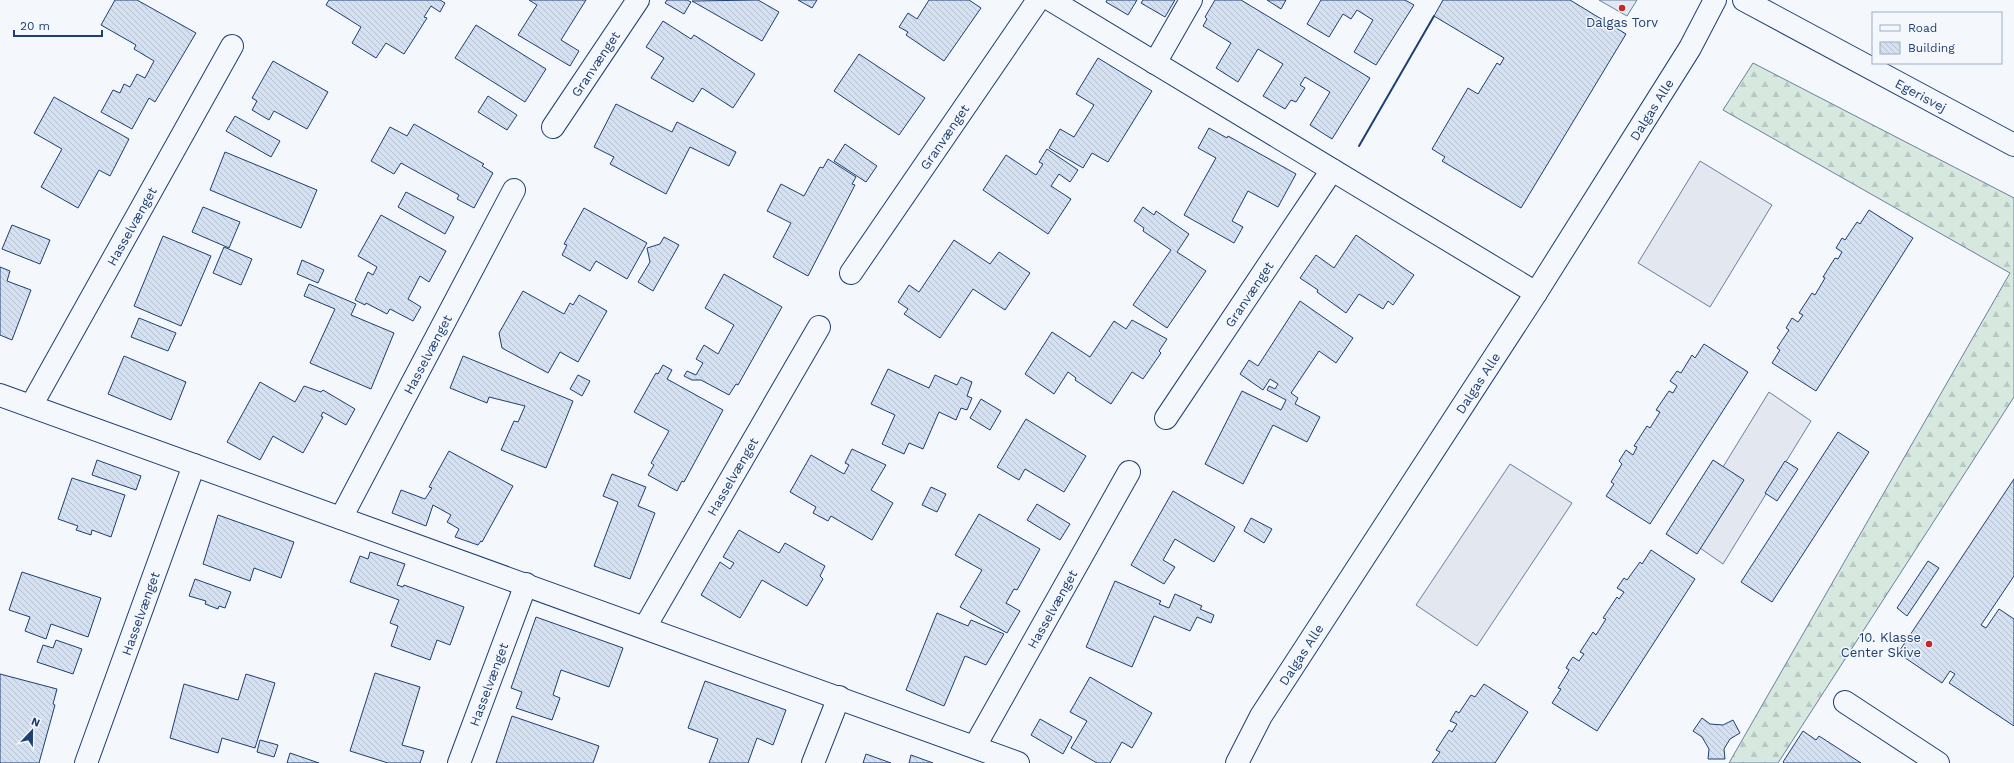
<svg xmlns="http://www.w3.org/2000/svg" width="2014" height="763" viewBox="0 0 2014 763" font-family="'Work Sans',sans-serif">
<style>
.forest{fill:url(#forest-firs);stroke:#687fa3}
.parking{fill:#e3e8f0;stroke:#687fa3}
.building{fill:url(#building-back-hatch);stroke:#1d3f73}
.lines{fill:none;stroke-linecap:round;stroke-linejoin:round}
.street-casing{stroke:#1d3f73;stroke-width:24}
.secondary-casing{stroke:#1d3f73;stroke-width:24}
.street{stroke:#f4f7fb;stroke-width:22}
.secondary{stroke:#f4f7fb;stroke-width:22}
.wall{stroke:#1d3f73;stroke-width:2}
.poi-dot{fill:#c62828;stroke:#f4f7fb;stroke-width:1.5}
.labels{text-anchor:middle;dominant-baseline:central;stroke-width:3;stroke-linejoin:round;paint-order:stroke}
.poi-label{font-size:13px;fill:#1d3f73;stroke:#f4f7fb}
.street-label{font-size:13px;fill:#1d3f73;stroke:#f4f7fb}
</style>
<defs>
<pattern id="forest-firs" width="22" height="20" patternUnits="userSpaceOnUse"><rect width="22" height="20" fill="#d7e8df"/><path d="M5 1l3.5 6h-7zM16 11l3.5 6h-7z" fill="#b8c8c3"/></pattern>
<pattern id="building-back-hatch" width="6" height="6" patternUnits="userSpaceOnUse"><rect width="6" height="6" fill="#d5e0f0"/><path d="M-1 5l2 2M0 0l6 6M5-1l2 2" fill="none" stroke="#b6c1d1"/></pattern>
</defs>
<rect width="100%" height="100%" fill="#f4f7fb"/>
<path class="forest" d="M 1753,63 L 2014,198 L 2014,397 L 1778,763 L 1729,763 L 2010,273 L 1723,110 Z"/>
<g class="parking">
<path d="M 1599,0 L 1637,0 L 1627,16 Z"/>
<path d="M 1700,161 L 1772,205 L 1710,307 L 1638,263 Z"/>
<path d="M 1769,392 L 1811,421 L 1723,564 L 1700,548 L 1723,467 Z"/>
<path d="M 1510,464 L 1572,503 L 1477,646 L 1416,605 Z"/>
</g>
<g class="building">
<path d="M 115,0 L 137,0 L 196,33 L 155,102 L 149,98 L 132,129 L 101,112 L 113,90 L 120,93 L 124,84 L 130,87 L 137,74 L 145,78 L 154,61 L 134,49 L 136,45 L 101,25 Z"/>
<path d="M 329,0 L 440,0 L 445,3 L 440,12 L 431,6 L 424,17 L 427,18 L 404,54 L 386,43 L 376,58 L 352,43 L 361,27 L 326,5 Z"/>
<path d="M 529,0 L 586,0 L 561,40 L 579,51 L 570,66 L 518,35 L 537,5 Z"/>
<path d="M 667,0 L 687,0 L 691,2 L 684,14 L 665,3 Z"/>
<path d="M 758,0 L 779,12 L 762,41 L 692,1 Z"/>
<path d="M 798,0 L 817,0 L 812,8 Z"/>
<path d="M 929,0 L 969,0 L 981,8 L 944,61 L 906,35 L 908,32 L 899,27 L 908,13 L 917,19 Z"/>
<path d="M 1107,0 L 1137,0 L 1128,15 L 1106,2 Z"/>
<path d="M 1143,0 L 1175,0 L 1165,17 L 1141,3 Z"/>
<path d="M 1215,0 L 1241,0 L 1370,78 L 1332,139 L 1310,125 L 1330,92 L 1305,77 L 1300,85 L 1305,88 L 1296,102 L 1291,100 L 1285,109 L 1263,96 L 1283,64 L 1258,49 L 1238,82 L 1216,68 L 1231,43 L 1203,26 L 1207,19 L 1205,17 Z"/>
<path d="M 1267,0 L 1286,0 L 1281,9 Z"/>
<path d="M 1321,0 L 1405,0 L 1414,5 L 1376,65 L 1354,52 L 1373,20 L 1357,10 L 1351,19 L 1343,14 L 1329,37 L 1307,24 Z"/>
<path d="M 1443,0 L 1570,0 L 1626,34 L 1521,208 L 1442,161 L 1445,157 L 1432,149 L 1468,88 L 1478,94 L 1497,63 L 1500,65 L 1504,58 L 1434,16 Z"/>
<path d="M 663,21 L 691,39 L 694,35 L 755,74 L 733,108 L 702,88 L 693,102 L 651,78 L 664,58 L 646,47 Z"/>
<path d="M 476,25 L 546,69 L 525,102 L 455,58 Z"/>
<path d="M 859,54 L 925,98 L 899,135 L 834,91 Z"/>
<path d="M 1098,58 L 1152,91 L 1108,162 L 1092,153 L 1083,168 L 1049,148 L 1060,129 L 1074,137 L 1094,105 L 1076,94 Z"/>
<path d="M 273,61 L 328,92 L 307,129 L 274,111 L 269,120 L 252,110 L 257,101 L 252,98 Z"/>
<path d="M 488,96 L 517,115 L 507,130 L 478,112 Z"/>
<path d="M 54,97 L 129,139 L 110,176 L 99,170 L 78,208 L 41,187 L 62,149 L 34,133 Z"/>
<path d="M 616,104 L 672,132 L 677,122 L 736,152 L 729,166 L 690,147 L 666,194 L 610,164 L 614,157 L 594,147 Z"/>
<path d="M 235,116 L 280,141 L 271,157 L 226,131 Z"/>
<path d="M 414,124 L 484,164 L 482,166 L 493,173 L 474,208 L 457,199 L 459,195 L 401,163 L 394,174 L 371,161 L 390,127 L 407,136 Z"/>
<path d="M 1209,128 L 1227,138 L 1228,136 L 1296,174 L 1278,207 L 1248,191 L 1232,221 L 1243,227 L 1234,243 L 1184,215 L 1216,158 L 1198,148 Z"/>
<path d="M 845,144 L 877,166 L 866,182 L 834,161 Z"/>
<path d="M 1047,149 L 1078,170 L 1070,182 L 1059,174 L 1051,186 L 1071,199 L 1048,234 L 983,190 L 1006,155 L 1036,175 L 1043,164 L 1039,162 Z"/>
<path d="M 225,152 L 317,190 L 301,228 L 210,190 Z"/>
<path d="M 828,159 L 856,177 L 852,184 L 855,185 L 808,276 L 773,257 L 791,223 L 767,211 L 781,184 L 804,196 L 820,167 L 823,168 Z"/>
<path d="M 406,192 L 454,217 L 445,234 L 398,207 Z"/>
<path d="M 203,207 L 240,222 L 229,248 L 192,232 Z"/>
<path d="M 1143,207 L 1154,215 L 1156,211 L 1189,234 L 1177,252 L 1206,271 L 1167,328 L 1133,305 L 1171,250 L 1143,231 L 1144,228 L 1134,221 Z"/>
<path d="M 584,208 L 647,243 L 627,279 L 596,261 L 590,271 L 562,255 L 567,245 L 564,244 Z"/>
<path d="M 1869,210 L 1913,238 L 1816,391 L 1772,363 L 1780,350 L 1777,348 L 1789,330 L 1786,328 L 1792,318 L 1798,322 L 1803,315 L 1799,313 L 1812,293 L 1815,295 L 1825,278 L 1823,277 L 1835,258 L 1838,259 L 1842,252 L 1836,248 L 1842,238 L 1845,240 L 1857,222 L 1860,224 Z"/>
<path d="M 381,215 L 446,251 L 429,282 L 420,276 L 408,299 L 421,307 L 413,321 L 390,309 L 387,314 L 366,303 L 365,305 L 355,300 L 368,272 L 373,275 L 377,267 L 358,256 Z"/>
<path d="M 12,225 L 50,240 L 40,264 L 2,249 Z"/>
<path d="M 1356,235 L 1414,275 L 1393,305 L 1388,301 L 1383,309 L 1359,294 L 1346,313 L 1317,292 L 1318,290 L 1300,278 L 1316,255 L 1334,268 Z"/>
<path d="M 163,236 L 211,256 L 181,326 L 134,306 Z"/>
<path d="M 664,237 L 679,245 L 653,291 L 638,282 L 650,262 L 647,248 L 660,244 Z"/>
<path d="M 954,240 L 990,264 L 999,252 L 1030,273 L 1005,310 L 973,289 L 940,338 L 904,314 L 908,309 L 898,302 L 909,285 L 919,292 Z"/>
<path d="M 224,247 L 252,259 L 241,285 L 213,273 Z"/>
<path d="M 302,260 L 324,270 L 318,283 L 297,274 Z"/>
<path d="M 0,267 L 10,271 L 7,281 L 31,290 L 12,340 L 0,335 Z"/>
<path d="M 724,274 L 782,307 L 738,385 L 736,384 L 729,395 L 701,380 L 692,380 L 684,376 L 687,371 L 696,375 L 703,363 L 696,359 L 704,345 L 718,354 L 734,325 L 705,308 Z"/>
<path d="M 309,284 L 356,304 L 351,315 L 394,333 L 371,389 L 310,363 L 335,309 L 304,296 Z"/>
<path d="M 523,291 L 564,314 L 570,303 L 573,305 L 579,295 L 607,311 L 578,362 L 560,352 L 548,373 L 502,348 L 499,333 Z"/>
<path d="M 1300,301 L 1353,338 L 1336,363 L 1319,351 L 1291,393 L 1298,398 L 1295,404 L 1320,417 L 1307,442 L 1273,425 L 1243,484 L 1205,464 L 1242,391 L 1281,410 L 1286,400 L 1267,390 L 1269,386 L 1275,389 L 1278,384 L 1270,379 L 1263,390 L 1240,374 L 1249,360 L 1258,366 Z"/>
<path d="M 139,318 L 176,333 L 168,351 L 131,337 Z"/>
<path d="M 1132,320 L 1167,339 L 1159,351 L 1161,353 L 1143,379 L 1132,372 L 1111,404 L 1075,380 L 1076,378 L 1068,372 L 1054,394 L 1025,374 L 1052,332 L 1090,357 L 1114,321 L 1126,329 Z"/>
<path d="M 1704,344 L 1748,372 L 1650,524 L 1606,496 L 1614,484 L 1611,482 L 1622,464 L 1619,461 L 1626,450 L 1633,455 L 1637,447 L 1634,446 L 1647,426 L 1650,428 L 1660,412 L 1656,410 L 1669,391 L 1673,393 L 1677,386 L 1670,381 L 1677,371 L 1681,373 L 1692,355 L 1695,358 Z"/>
<path d="M 124,356 L 186,382 L 171,420 L 108,394 Z"/>
<path d="M 463,356 L 573,401 L 546,468 L 501,450 L 514,421 L 518,422 L 525,406 L 489,397 L 487,403 L 450,388 Z"/>
<path d="M 663,365 L 672,370 L 667,379 L 723,410 L 684,482 L 682,481 L 677,491 L 648,475 L 654,465 L 651,463 L 669,431 L 634,412 L 656,373 L 658,374 Z"/>
<path d="M 888,369 L 929,388 L 935,375 L 957,385 L 961,377 L 972,382 L 967,396 L 972,398 L 967,410 L 961,408 L 956,420 L 939,412 L 923,449 L 909,443 L 904,454 L 882,444 L 895,415 L 871,404 Z"/>
<path d="M 578,375 L 590,381 L 582,396 L 570,389 Z"/>
<path d="M 260,382 L 295,402 L 304,386 L 321,392 L 323,390 L 355,409 L 346,425 L 323,412 L 321,416 L 323,417 L 303,453 L 273,436 L 260,460 L 227,442 Z"/>
<path d="M 981,399 L 1001,411 L 990,430 L 970,418 Z"/>
<path d="M 1026,419 L 1086,456 L 1064,492 L 1025,469 L 1019,480 L 997,467 Z"/>
<path d="M 1838,432 L 1869,452 L 1772,602 L 1741,582 Z"/>
<path d="M 852,449 L 886,465 L 871,490 L 893,503 L 872,540 L 831,516 L 828,521 L 813,513 L 816,507 L 790,492 L 811,455 L 844,474 L 849,465 L 845,463 Z"/>
<path d="M 449,451 L 513,486 L 482,542 L 481,541 L 478,545 L 455,537 L 459,529 L 447,522 L 451,515 L 433,505 L 426,526 L 392,513 L 401,490 L 425,499 L 432,488 L 429,487 Z"/>
<path d="M 97,460 L 141,476 L 136,490 L 92,475 Z"/>
<path d="M 1713,460 L 1744,480 L 1697,554 L 1666,534 Z"/>
<path d="M 1785,461 L 1798,469 L 1777,501 L 1765,493 Z"/>
<path d="M 612,474 L 646,487 L 638,506 L 655,513 L 630,579 L 594,566 L 618,502 L 603,496 Z"/>
<path d="M 72,478 L 125,495 L 111,537 L 92,530 L 91,535 L 76,530 L 78,526 L 58,519 Z"/>
<path d="M 2014,479 L 2014,576 L 1981,625 L 1986,628 L 1999,609 L 2014,619 L 2014,726 L 1949,683 L 1955,674 L 1950,671 L 1942,683 L 1898,653 Z"/>
<path d="M 931,487 L 946,494 L 937,512 L 922,505 Z"/>
<path d="M 1173,491 L 1235,527 L 1214,562 L 1175,539 L 1163,560 L 1175,567 L 1164,584 L 1131,565 Z"/>
<path d="M 1037,504 L 1070,524 L 1060,540 L 1027,520 Z"/>
<path d="M 979,514 L 1040,549 L 1017,590 L 1014,589 L 1006,603 L 1020,611 L 1007,633 L 960,607 L 982,570 L 955,555 Z"/>
<path d="M 218,515 L 294,542 L 281,578 L 254,568 L 250,581 L 203,564 Z"/>
<path d="M 1251,518 L 1272,529 L 1264,543 L 1244,531 Z"/>
<path d="M 739,530 L 779,553 L 785,543 L 825,566 L 820,576 L 823,579 L 807,606 L 762,580 L 740,618 L 701,595 L 720,562 L 730,569 L 734,563 L 723,557 Z"/>
<path d="M 1651,550 L 1695,579 L 1597,731 L 1552,703 L 1561,689 L 1558,688 L 1569,670 L 1566,668 L 1570,661 L 1573,657 L 1579,661 L 1584,654 L 1580,652 L 1593,632 L 1596,635 L 1606,619 L 1603,618 L 1617,597 L 1619,599 L 1624,592 L 1617,588 L 1624,578 L 1627,580 L 1640,562 L 1642,564 Z"/>
<path d="M 370,552 L 405,564 L 397,585 L 403,587 L 404,585 L 464,607 L 450,645 L 437,640 L 430,660 L 391,646 L 398,626 L 390,623 L 399,600 L 350,582 L 360,556 L 368,559 Z"/>
<path d="M 1928,561 L 1939,568 L 1907,616 L 1897,608 Z"/>
<path d="M 22,572 L 101,598 L 88,637 L 51,624 L 46,639 L 25,631 L 30,617 L 9,610 Z"/>
<path d="M 195,579 L 231,592 L 225,608 L 219,606 L 218,609 L 205,604 L 206,601 L 189,596 Z"/>
<path d="M 1115,581 L 1161,601 L 1159,604 L 1169,608 L 1175,594 L 1202,606 L 1200,609 L 1214,615 L 1211,623 L 1197,617 L 1190,631 L 1154,616 L 1132,667 L 1086,647 Z"/>
<path d="M 937,613 L 968,626 L 971,620 L 1004,634 L 986,665 L 965,656 L 944,706 L 906,690 Z"/>
<path d="M 536,617 L 623,648 L 609,687 L 561,670 L 553,695 L 560,698 L 552,720 L 516,708 L 522,692 L 511,688 Z"/>
<path d="M 56,640 L 82,649 L 73,674 L 37,662 L 43,645 L 53,648 Z"/>
<path d="M 375,673 L 420,687 L 402,745 L 424,751 L 420,763 L 388,763 L 350,751 Z"/>
<path d="M 0,674 L 57,689 L 53,704 L 55,705 L 39,763 L 0,763 Z"/>
<path d="M 246,674 L 275,683 L 255,748 L 222,738 L 218,753 L 170,738 L 184,684 L 238,700 Z"/>
<path d="M 1090,677 L 1152,713 L 1132,748 L 1122,742 L 1110,763 L 1097,763 L 1071,748 L 1087,721 L 1070,712 Z"/>
<path d="M 705,681 L 786,710 L 773,745 L 757,738 L 748,763 L 709,763 L 718,739 L 688,728 Z"/>
<path d="M 1484,684 L 1528,712 L 1495,763 L 1432,763 L 1440,752 L 1436,750 L 1449,730 L 1452,732 L 1457,724 L 1450,721 L 1456,711 L 1459,713 L 1471,695 L 1475,697 Z"/>
<path d="M 512,716 L 599,746 L 593,763 L 496,763 Z"/>
<path d="M 1702,718 L 1710,724 L 1723,725 L 1733,720 L 1740,733 L 1730,739 L 1724,749 L 1725,759 L 1708,759 L 1709,749 L 1702,737 L 1693,731 Z"/>
<path d="M 1040,719 L 1072,737 L 1063,754 L 1031,735 Z"/>
<path d="M 1803,731 L 1816,740 L 1819,736 L 1861,763 L 1784,763 L 1783,762 Z"/>
<path d="M 260,740 L 278,745 L 274,757 L 257,752 Z"/>
<path d="M 290,753 L 319,763 L 287,763 Z"/>
<path d="M 866,754 L 891,763 L 863,763 Z"/>
<path d="M 911,755 L 933,763 L 909,763 Z"/>
</g>
<g class="lines">
<defs>
<g id="street">
<path d="M 1051,0 L 1536,293"/>
<path d="M 1155,63 L 1191,0"/>
<path id="s1" d="M 553,127 L 638,0"/>
<path id="s2" d="M 851,273 L 1038,0"/>
<path d="M 0,395 L 1018,763"/>
<path id="s3" d="M 31,406 L 232,46"/>
<path id="s4" d="M 1166,418 L 1332,170"/>
<path id="s5" d="M 341,518 L 514,190"/>
<path id="s6" d="M 645,627 L 819,327"/>
<path d="M 1845,702 L 1938,763"/>
<path id="s7" d="M 975,746 L 1129,472"/>
<path id="s8" d="M 86,763 L 194,465"/>
<path id="s9" d="M 459,763 L 526,584"/>
<path d="M 813,763 L 839,697"/>
</g>
<g id="secondary">
<path id="s10" d="M 1744,0 L 2014,145"/>
<path id="s11" d="M 1237,763 L 1261,716 L 1536,293 L 1690,48 L 1715,0"/>
</g>
</defs>
<use href="#street" class="street-casing"/>
<use href="#secondary" class="secondary-casing"/>
<use href="#street" class="street"/>
<use href="#secondary" class="secondary"/>
<path class="wall" d="M 1359,146 L 1434,16"/>
</g>
<g class="poi-dot">
<circle cx="1622" cy="8" r="4"/>
<circle cx="1929" cy="644" r="4"/>
</g>
<g class="labels">
<g class="poi-label">
<text x="1622" y="22">Dalgas Torv</text>
<text x="1921" y="637" text-anchor="end">10. Klasse<tspan x="1921" dy="15">Center Skive</tspan></text>
</g>
<g class="street-label">
<text stroke="none"><textPath href="#s1" startOffset="76">Granvænget</textPath></text>
<text stroke="none"><textPath href="#s10" startOffset="201">Egerisvej</textPath></text>
<text stroke="none"><textPath href="#s11" startOffset="774">Dalgas Alle</textPath></text>
<text stroke="none"><textPath href="#s2" startOffset="165">Granvænget</textPath></text>
<text stroke="none"><textPath href="#s3" startOffset="206">Hasselvænget</textPath></text>
<text stroke="none"><textPath href="#s4" startOffset="149">Granvænget</textPath></text>
<text stroke="none"><textPath href="#s5" startOffset="185">Hasselvænget</textPath></text>
<text stroke="none"><textPath href="#s11" startOffset="450">Dalgas Alle</textPath></text>
<text stroke="none"><textPath href="#s6" startOffset="174">Hasselvænget</textPath></text>
<text stroke="none"><textPath href="#s7" startOffset="157">Hasselvænget</textPath></text>
<text stroke="none"><textPath href="#s8" startOffset="159">Hasselvænget</textPath></text>
<text stroke="none"><textPath href="#s11" startOffset="126">Dalgas Alle</textPath></text>
<text stroke="none"><textPath href="#s9" startOffset="84">Hasselvænget</textPath></text>
</g>
</g>
<rect x="1872" y="12" width="130" height="52" fill="#f4f7fb" stroke="#9eadc5"/>
<rect x="1880" y="25" width="20" height="6" fill="#f4f7fb" stroke="#9eadc5"/>
<text x="1908" y="32" font-size="12" fill="#1d3f73">Road</text>
<rect x="1880" y="42" width="20" height="12" fill="url(#building-back-hatch)" stroke="#9eadc5"/>
<text x="1908" y="52" font-size="12" fill="#1d3f73">Building</text>
<g transform="translate(32 731) rotate(22)" stroke="#f4f7fb" stroke-width="3" paint-order="stroke">
<path d="M0-3L7 15L0 10L-7 15Z" fill="#1d3f73"/>
<text y="-6" font-size="11" font-weight="bold" text-anchor="middle" fill="#1d3f73">N</text>
</g>
<path d="M14 30v6h88v-6" fill="none" stroke="#1d3f73" stroke-width="2"/>
<text x="20" y="30" font-size="12" fill="#1d3f73" stroke="#f4f7fb" stroke-width="3" paint-order="stroke">20 m</text>
</svg>
